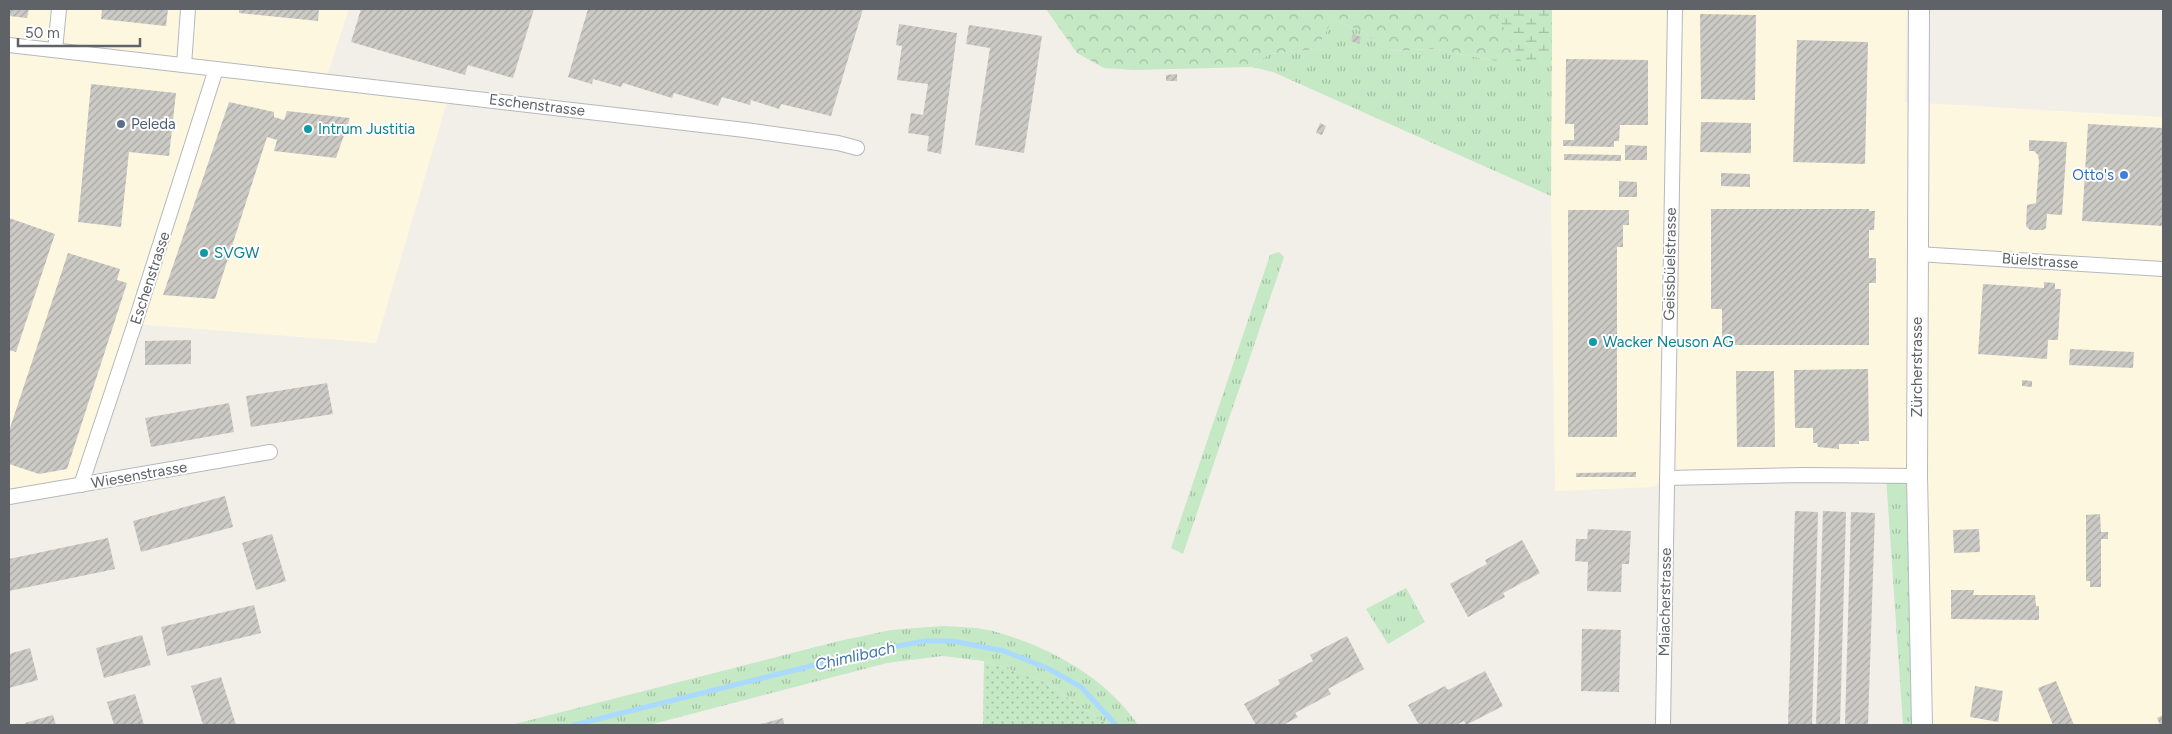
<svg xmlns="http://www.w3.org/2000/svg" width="2172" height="734" viewBox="0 0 2172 734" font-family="Figtree,sans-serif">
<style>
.commercial{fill:#fef7e0}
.grass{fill:url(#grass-tufts)}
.forest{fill:url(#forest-crowns)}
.wetland{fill:url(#wetland-marsh)}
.garden{fill:url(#garden-dots)}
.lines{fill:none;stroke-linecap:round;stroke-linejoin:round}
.stream{stroke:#aadaff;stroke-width:5}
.building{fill:url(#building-hatch)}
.street-casing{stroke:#b5b8bc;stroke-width:16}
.secondary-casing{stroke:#b6babf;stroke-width:22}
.street{stroke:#fff;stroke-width:14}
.secondary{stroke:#fff;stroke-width:20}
.service-dot{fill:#5c6f8a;stroke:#fff;stroke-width:2}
.culture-dot{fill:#0f9aa8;stroke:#fff;stroke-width:2}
.shop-dot{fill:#3f7fe0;stroke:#fff;stroke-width:2}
.labels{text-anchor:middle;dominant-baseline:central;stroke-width:4;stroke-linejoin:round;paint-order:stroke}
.street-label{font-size:15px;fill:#5f6368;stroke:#fff}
.service-label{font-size:15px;fill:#4e5e75;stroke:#fff;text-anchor:start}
.culture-label{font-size:15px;fill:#0d838f;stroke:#fff;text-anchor:start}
.shop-label{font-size:15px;fill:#366cbe;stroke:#fff;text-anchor:end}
.water-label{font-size:16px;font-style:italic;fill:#4174aa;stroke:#fff}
</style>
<defs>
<pattern id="grass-tufts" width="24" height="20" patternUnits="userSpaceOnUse" patternTransform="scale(1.25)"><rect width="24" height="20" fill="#c5e8c5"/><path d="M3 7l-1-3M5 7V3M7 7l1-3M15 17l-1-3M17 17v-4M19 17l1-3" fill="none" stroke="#a3c0a4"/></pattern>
<pattern id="forest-crowns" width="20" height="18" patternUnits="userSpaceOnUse" patternTransform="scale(1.25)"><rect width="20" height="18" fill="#c5e8c5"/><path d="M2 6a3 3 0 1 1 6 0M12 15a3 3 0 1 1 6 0" fill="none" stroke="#a3c0a4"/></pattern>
<pattern id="wetland-marsh" width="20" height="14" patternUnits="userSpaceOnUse" patternTransform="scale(1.25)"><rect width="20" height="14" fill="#c5e8c5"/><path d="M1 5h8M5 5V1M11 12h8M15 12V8" fill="none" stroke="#a3c0a4"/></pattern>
<pattern id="garden-dots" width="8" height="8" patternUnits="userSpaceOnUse" patternTransform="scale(1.25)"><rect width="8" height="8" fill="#c5e8c5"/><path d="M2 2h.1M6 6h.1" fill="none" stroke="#a3c0a4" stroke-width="1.8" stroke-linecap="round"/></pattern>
<pattern id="building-hatch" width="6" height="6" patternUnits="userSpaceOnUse" patternTransform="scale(1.25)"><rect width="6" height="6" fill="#cccac5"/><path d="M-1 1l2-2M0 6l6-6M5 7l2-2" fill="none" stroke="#a9a8a4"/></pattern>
</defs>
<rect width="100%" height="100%" fill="#f1efe8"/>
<g class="commercial">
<path d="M 9,9 L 349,9 L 325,82 L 449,95 L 376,343 L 136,324 L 81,485 L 9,497 Z"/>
<path d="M 1552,9 L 1907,9 L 1905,102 L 2163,117 L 2163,725 L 1933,725 L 1922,719 L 1917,476 L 1667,478 L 1654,487 L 1555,491 L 1551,196 Z"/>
</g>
<g class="grass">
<path d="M 1552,9 L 1551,196 L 1273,72 L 1252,67 L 1269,54 L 1316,49 L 1333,20 L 1364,32 L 1386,51 L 1433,49 L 1496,61 Z"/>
<path d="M 1279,252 L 1284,257 L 1183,554 L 1171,548 L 1270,255 Z"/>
<path d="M 1886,476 L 1917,476 L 1922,725 L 1903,725 Z"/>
<path d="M 1406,588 L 1425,622 L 1388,644 L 1366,609 Z"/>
<path d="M 943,626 C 959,627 978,627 993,631 C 1048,646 1106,677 1138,725 L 1108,725 L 1041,680 L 984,661 L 942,656 L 887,663 L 649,725 L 511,725 L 839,641 L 891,630 Z"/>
</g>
<path class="forest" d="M 1046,9 L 1512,9 L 1532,52 L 1521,61 L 1496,61 L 1433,49 L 1386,51 L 1364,32 L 1333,20 L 1316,49 L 1269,54 L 1252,67 L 1133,70 L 1104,68 L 1077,53 Z"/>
<path class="wetland" d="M 1494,9 L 1552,9 L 1552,60 L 1521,61 Z"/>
<path class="garden" d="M 984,661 L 1041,680 L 1108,725 L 983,725 Z"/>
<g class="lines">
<path class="stream" d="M 574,725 L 871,651 L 925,641 L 952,641 L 1004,651 L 1049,669 L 1081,687 L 1116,725"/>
</g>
<g class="building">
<path d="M 9,9 L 29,9 L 27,18 L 9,16 Z"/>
<path d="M 102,9 L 168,9 L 166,26 L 101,19 Z"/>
<path d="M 239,9 L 319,9 L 318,21 L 239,13 Z"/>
<path d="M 361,9 L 534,9 L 513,78 L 468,65 L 465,75 L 351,42 Z"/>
<path d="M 588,9 L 863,9 L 831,116 L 781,104 L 779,109 L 751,100 L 750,105 L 722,97 L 718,106 L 674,93 L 672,98 L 623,83 L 621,87 L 593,79 L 592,84 L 568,77 Z"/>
<path d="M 1700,14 L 1756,15 L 1755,100 L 1701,99 Z"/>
<path d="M 899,24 L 957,33 L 941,154 L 927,151 L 929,136 L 908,133 L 911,113 L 923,115 L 928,84 L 897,80 L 902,46 L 896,45 Z"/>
<path d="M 969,25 L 1042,36 L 1024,153 L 975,145 L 990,48 L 966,44 Z"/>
<path d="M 1353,34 L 1361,37 L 1359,44 L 1351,41 Z"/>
<path d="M 1797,40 L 1868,42 L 1865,164 L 1793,162 Z"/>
<path d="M 1566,59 L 1648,60 L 1648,125 L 1620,125 L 1619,141 L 1614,141 L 1614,147 L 1563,146 L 1563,140 L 1574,140 L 1574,124 L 1565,124 Z"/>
<path d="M 1177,74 L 1177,81 L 1166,81 L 1166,75 Z"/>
<path d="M 91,84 L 176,93 L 169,156 L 129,152 L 121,227 L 78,222 Z"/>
<path d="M 229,102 L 274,112 L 274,117 L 284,120 L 287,111 L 350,118 L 336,158 L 274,151 L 277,140 L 267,137 L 215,299 L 163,295 Z"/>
<path d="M 1701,122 L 1751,123 L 1751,153 L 1700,152 Z"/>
<path d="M 1320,123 L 1326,126 L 1322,135 L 1316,133 Z"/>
<path d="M 2088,124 L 2163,128 L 2163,226 L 2082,221 Z"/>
<path d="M 2029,140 L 2067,142 L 2062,215 L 2047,214 L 2046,228 L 2043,230 L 2030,230 L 2026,226 L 2027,205 L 2036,203 L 2039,161 L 2038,155 L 2034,151 L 2029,151 Z"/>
<path d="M 1625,145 L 1647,146 L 1647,160 L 1625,160 Z"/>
<path d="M 1564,154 L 1621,155 L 1621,161 L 1564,160 Z"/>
<path d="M 1721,173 L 1750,174 L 1750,187 L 1721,186 Z"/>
<path d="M 1619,181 L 1637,182 L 1637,197 L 1619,197 Z"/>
<path d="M 1711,209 L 1869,209 L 1869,211 L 1875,211 L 1874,230 L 1869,230 L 1869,258 L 1876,258 L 1876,283 L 1869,283 L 1869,345 L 1722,345 L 1722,309 L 1711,309 Z"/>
<path d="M 1568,210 L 1629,210 L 1629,225 L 1623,225 L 1623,247 L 1617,247 L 1617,437 L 1568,437 Z"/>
<path d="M 9,218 L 55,234 L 16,352 L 9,350 Z"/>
<path d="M 68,253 L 120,269 L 117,280 L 127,283 L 67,469 L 39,474 L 9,464 L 9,431 Z"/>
<path d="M 2044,282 L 2055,283 L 2055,289 L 2061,289 L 2058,340 L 2048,340 L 2047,359 L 1978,354 L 1983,284 L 2044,288 Z"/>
<path d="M 191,340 L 191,364 L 145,365 L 145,341 Z"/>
<path d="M 2070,349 L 2134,352 L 2133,368 L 2069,365 Z"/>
<path d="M 1868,369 L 1869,441 L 1859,441 L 1859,444 L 1839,444 L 1839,449 L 1818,447 L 1817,443 L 1813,443 L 1813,428 L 1795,428 L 1794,370 Z"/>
<path d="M 1736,371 L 1774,371 L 1775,447 L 1737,447 Z"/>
<path d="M 2022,380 L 2032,381 L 2032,387 L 2022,386 Z"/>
<path d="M 327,383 L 333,414 L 251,427 L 246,396 Z"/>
<path d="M 229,403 L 234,432 L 151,447 L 145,418 Z"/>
<path d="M 1636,472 L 1636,477 L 1576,477 L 1576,473 Z"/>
<path d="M 225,496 L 233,527 L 141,552 L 133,521 Z"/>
<path d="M 1795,511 L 1818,512 L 1812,725 L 1788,725 Z"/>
<path d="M 1823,511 L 1846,512 L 1840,725 L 1816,725 Z"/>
<path d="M 1851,512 L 1875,513 L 1868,725 L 1845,725 Z"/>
<path d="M 2100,514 L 2101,532 L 2108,532 L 2108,539 L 2101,539 L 2101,587 L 2090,587 L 2090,581 L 2086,581 L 2086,515 Z"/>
<path d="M 1588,529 L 1631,531 L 1629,564 L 1622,564 L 1621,592 L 1587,591 L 1588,562 L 1575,561 L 1576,539 L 1587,539 Z"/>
<path d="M 1979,529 L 1980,552 L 1954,553 L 1953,530 Z"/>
<path d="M 272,534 L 286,581 L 256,590 L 242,543 Z"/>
<path d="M 108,538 L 115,569 L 9,591 L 9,559 Z"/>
<path d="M 1522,540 L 1540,573 L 1503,593 L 1505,597 L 1468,617 L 1450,584 L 1487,564 L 1485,560 Z"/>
<path d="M 1951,590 L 1974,590 L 1973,595 L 2035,595 L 2036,606 L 2039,606 L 2039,620 L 1951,619 Z"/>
<path d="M 254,605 L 261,633 L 167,656 L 161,627 Z"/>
<path d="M 1582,629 L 1621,630 L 1619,692 L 1581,691 Z"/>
<path d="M 142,635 L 151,665 L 104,678 L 96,648 Z"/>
<path d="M 1347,636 L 1364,669 L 1328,689 L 1331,694 L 1295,713 L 1298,717 L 1283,725 L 1256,725 L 1244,704 L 1280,684 L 1278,680 L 1313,661 L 1310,655 Z"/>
<path d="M 30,648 L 38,680 L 9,688 L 9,654 Z"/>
<path d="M 1485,671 L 1503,706 L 1466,725 L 1464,721 L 1456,725 L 1419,725 L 1408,705 L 1445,686 L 1448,690 Z"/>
<path d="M 221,677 L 236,725 L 203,725 L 191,686 Z"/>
<path d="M 2056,681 L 2074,725 L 2053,725 L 2038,688 Z"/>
<path d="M 1975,686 L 2003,691 L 1998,722 L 1970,717 Z"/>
<path d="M 135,694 L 144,725 L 114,725 L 107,702 Z"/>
<path d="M 53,715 L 56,725 L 26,725 L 25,723 Z"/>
<path d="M 2163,715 L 2163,725 L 2160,725 L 2157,718 Z"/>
<path d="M 783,718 L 784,725 L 757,725 Z"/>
</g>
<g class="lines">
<defs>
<g id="street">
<path d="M 9,45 L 745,130 L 838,143 L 857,148"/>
<path d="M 55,50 L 59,9"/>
<path d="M 184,65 L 188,9"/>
<path d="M 1917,254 L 2163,269"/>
<path d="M 1667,478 L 1803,475 L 1917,476"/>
<path d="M 81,485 L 135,323 L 216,69"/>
<path d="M 9,497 L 270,452"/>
<path d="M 1663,725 L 1675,9"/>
</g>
<path id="secondary" d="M 1919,9 L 1917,476 L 1922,725"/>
</defs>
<use href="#street" class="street-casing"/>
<use href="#secondary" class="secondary-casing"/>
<use href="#street" class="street"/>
<use href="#secondary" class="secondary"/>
</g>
<circle class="service-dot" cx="121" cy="124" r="5"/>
<g class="culture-dot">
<circle cx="308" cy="129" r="5"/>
<circle cx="204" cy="253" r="5"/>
<circle cx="1593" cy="342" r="5"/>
</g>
<circle class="shop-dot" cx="2124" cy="175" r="5"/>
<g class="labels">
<g class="street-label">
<text transform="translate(537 105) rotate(7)">Eschenstrasse</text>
<text transform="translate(2040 261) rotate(4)">Büelstrasse</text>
<text transform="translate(1670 264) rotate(-89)">Geissbüelstrasse</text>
<text transform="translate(150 278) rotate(-72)">Eschenstrasse</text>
<text transform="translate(1917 367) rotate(-90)">Zürcherstrasse</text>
<text transform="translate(139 475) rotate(-10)">Wiesenstrasse</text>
<text transform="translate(1665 602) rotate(-89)">Maiacherstrasse</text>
</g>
<g class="service-label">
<text x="131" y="124">Peleda</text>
</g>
<g class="culture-label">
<text x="318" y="129">Intrum Justitia</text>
<text x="214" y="253">SVGW</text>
<text x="1603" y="342">Wacker Neuson AG</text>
</g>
<g class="shop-label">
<text x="2114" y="175">Otto's</text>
</g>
<g class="water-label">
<text transform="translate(855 656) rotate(-13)">Chimlibach</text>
</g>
</g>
<rect width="2172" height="734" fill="none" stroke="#5f6368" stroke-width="20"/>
<path d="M18 38v8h122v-8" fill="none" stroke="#5f6368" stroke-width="2.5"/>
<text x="25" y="38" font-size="15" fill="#5f6368" stroke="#ffffff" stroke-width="4" paint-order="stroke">50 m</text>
</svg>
